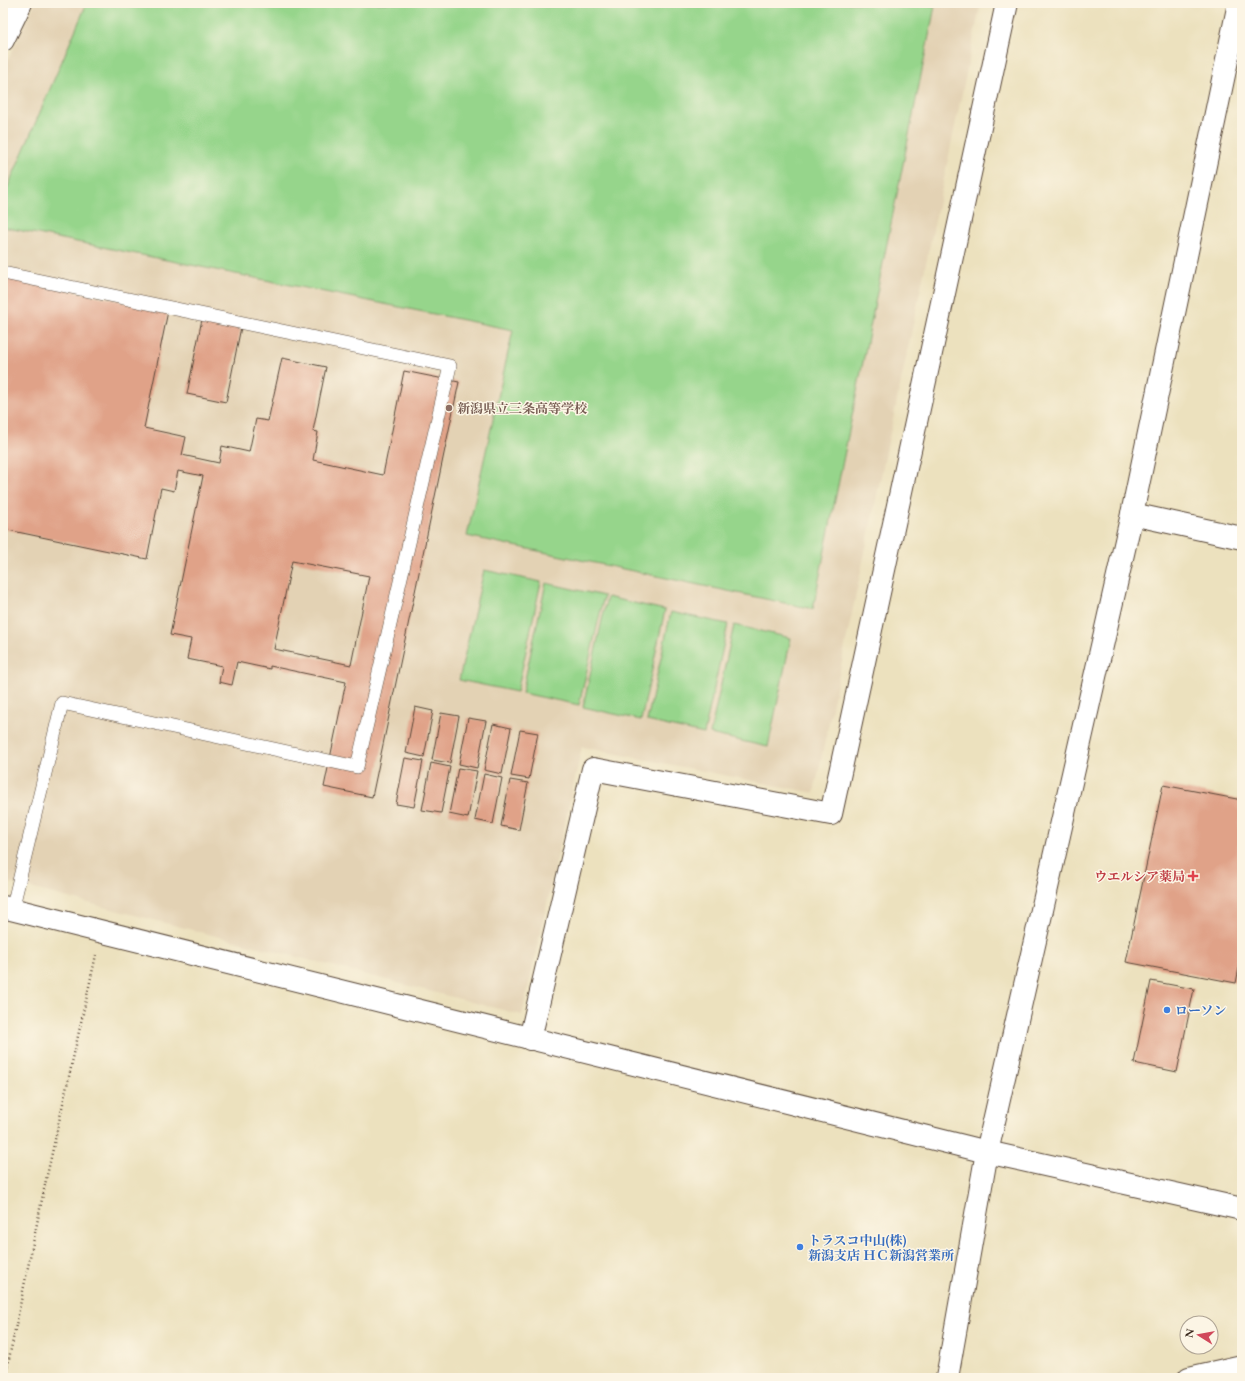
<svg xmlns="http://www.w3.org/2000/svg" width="1245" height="1381" viewBox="0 0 1245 1381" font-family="'EB Garamond','Noto Serif JP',serif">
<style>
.built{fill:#e3d2b4}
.green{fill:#96d58b;stroke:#688054}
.building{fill:#e0a288;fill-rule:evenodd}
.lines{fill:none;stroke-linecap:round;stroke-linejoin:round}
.service-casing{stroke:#564536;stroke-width:14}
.minor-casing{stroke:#564536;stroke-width:24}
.tertiary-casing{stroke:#564536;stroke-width:24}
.path{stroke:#564536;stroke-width:2.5;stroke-dasharray:1 3;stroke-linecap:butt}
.service{stroke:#fff;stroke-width:13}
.minor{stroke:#fff;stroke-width:22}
.tertiary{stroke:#fff;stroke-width:22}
.education-dot{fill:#8d6e63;stroke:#fcf5e5;stroke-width:1.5}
.health-dot{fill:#e0444e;stroke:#fcf5e5;stroke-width:1.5}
.shop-dot{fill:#3f7fe0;stroke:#fcf5e5;stroke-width:1.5}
.labels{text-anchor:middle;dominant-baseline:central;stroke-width:3;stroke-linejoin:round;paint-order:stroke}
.education-label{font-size:13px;font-weight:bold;fill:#785e54;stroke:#fcf5e5;text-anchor:start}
.health-label{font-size:13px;font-weight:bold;fill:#be3a42;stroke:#fcf5e5;text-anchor:end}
.shop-label{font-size:13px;font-weight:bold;fill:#366cbe;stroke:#fcf5e5;text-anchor:start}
</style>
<rect width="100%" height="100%" fill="#fcf5e5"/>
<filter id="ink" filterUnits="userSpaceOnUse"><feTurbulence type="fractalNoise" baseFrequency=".025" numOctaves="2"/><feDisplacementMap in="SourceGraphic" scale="8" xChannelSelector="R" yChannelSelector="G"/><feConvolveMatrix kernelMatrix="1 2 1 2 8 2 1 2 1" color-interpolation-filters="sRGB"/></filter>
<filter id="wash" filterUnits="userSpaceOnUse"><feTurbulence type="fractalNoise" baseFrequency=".012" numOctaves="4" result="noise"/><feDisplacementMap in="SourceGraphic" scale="16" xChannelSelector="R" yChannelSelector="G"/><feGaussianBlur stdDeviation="0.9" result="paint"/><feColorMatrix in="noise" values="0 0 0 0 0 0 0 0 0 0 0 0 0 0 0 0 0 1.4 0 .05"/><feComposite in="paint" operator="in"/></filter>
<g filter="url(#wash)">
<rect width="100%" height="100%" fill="#ece1be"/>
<path class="built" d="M 35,3 L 981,3 L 814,793 L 582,747 L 522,1015 L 3,881 L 3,70 Z"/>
<g class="green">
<path d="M 87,3 L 919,3 L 935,6 L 813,609 L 467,536 L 513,330 L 3,227 L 3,198 Z"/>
<path d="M 484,570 L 541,582 L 517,692 L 459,680 Z"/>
<path d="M 546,583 L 604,596 L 579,705 L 522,693 Z"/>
<path d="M 607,597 L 665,610 L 641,720 L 583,707 Z"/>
<path d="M 671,612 L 728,624 L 704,734 L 647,721 Z"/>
<path d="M 734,625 L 791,638 L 768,747 L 710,734 Z"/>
</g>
<g id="blocks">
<g class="building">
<path d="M 3,276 L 168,311 L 144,428 L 186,437 L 182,455 L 219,463 L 222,446 L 249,452 L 256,419 L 268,421 L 282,358 L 326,367 L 313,431 L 318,432 L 313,460 L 383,475 L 404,371 L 459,382 L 372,797 L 324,787 L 346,682 L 270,666 L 270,669 L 237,662 L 232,685 L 219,682 L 222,666 L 187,659 L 191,639 L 170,635 L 203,476 L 178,471 L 174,491 L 161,488 L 147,559 L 3,529 ZM 292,561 L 369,576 L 351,665 L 274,649 Z"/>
<path d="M 202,319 L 241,327 L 226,402 L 187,394 Z"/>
<path d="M 415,707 L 433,711 L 424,757 L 406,753 Z"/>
<path d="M 441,713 L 459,716 L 450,763 L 432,760 Z"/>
<path d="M 468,718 L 486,721 L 477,768 L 459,764 Z"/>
<path d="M 493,724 L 511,728 L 502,774 L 484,770 Z"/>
<path d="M 520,730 L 538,733 L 529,779 L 511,776 Z"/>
<path d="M 405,758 L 423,761 L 414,807 L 396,804 Z"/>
<path d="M 431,763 L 450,767 L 441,813 L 422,810 Z"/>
<path d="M 458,768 L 477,771 L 468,818 L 449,814 Z"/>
<path d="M 484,774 L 502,778 L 493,824 L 475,820 Z"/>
<path d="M 510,780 L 528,783 L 519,830 L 501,826 Z"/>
<path d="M 1163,785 L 1242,800 L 1242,953 L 1236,983 L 1126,962 Z"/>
<path d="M 1151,981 L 1194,989 L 1177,1072 L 1134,1063 Z"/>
</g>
</g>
</g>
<g filter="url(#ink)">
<use href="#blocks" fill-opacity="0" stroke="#564536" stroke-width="1"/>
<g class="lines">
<defs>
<path id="service" d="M 3,273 L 450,366 L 357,767 L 62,703 L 12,910"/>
<g id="minor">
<path d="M 3,40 L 21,3"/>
<path d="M 1132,514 L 1242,538"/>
<path d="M 987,1152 L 1242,1209"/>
<path d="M 947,1378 L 987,1152 L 1132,514 L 1239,3"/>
<path d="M 1189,1378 L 1242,1366"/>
</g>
<g id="tertiary">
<path d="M 3,907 L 987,1152"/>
<path d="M 530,1039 L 593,769 L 831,814 L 1007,3"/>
</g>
</defs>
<use href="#service" class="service-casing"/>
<use href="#minor" class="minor-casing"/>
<use href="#tertiary" class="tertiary-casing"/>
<path class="path" d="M 5,1378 L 46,1180 L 96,955"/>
<use href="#service" class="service"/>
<use href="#minor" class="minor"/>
<use href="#tertiary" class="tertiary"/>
</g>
</g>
<circle class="education-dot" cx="449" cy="408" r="4"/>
<path class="health-dot" d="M1191 870h4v4h4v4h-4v4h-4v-4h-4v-4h4z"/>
<g class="shop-dot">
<circle cx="1167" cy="1010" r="4"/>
<circle cx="800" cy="1247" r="4"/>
</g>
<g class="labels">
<g class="education-label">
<text x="457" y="408">新潟県立三条高等学校</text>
</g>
<g class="health-label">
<text x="1185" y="876">ウエルシア薬局</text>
</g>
<g class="shop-label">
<text x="1175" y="1010">ローソン</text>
<text x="808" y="1240">トラスコ中山(株)<tspan x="808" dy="15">新潟支店 ＨＣ新潟営業所</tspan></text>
</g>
</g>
<rect width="1245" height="1381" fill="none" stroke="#fcf5e5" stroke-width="16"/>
<g transform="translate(1199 1335) rotate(281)"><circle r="19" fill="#fcf5e5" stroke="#afa495"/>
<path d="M0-3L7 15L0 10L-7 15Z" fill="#d1495b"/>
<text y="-6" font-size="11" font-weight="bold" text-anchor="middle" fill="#3b2a1e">N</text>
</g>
</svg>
